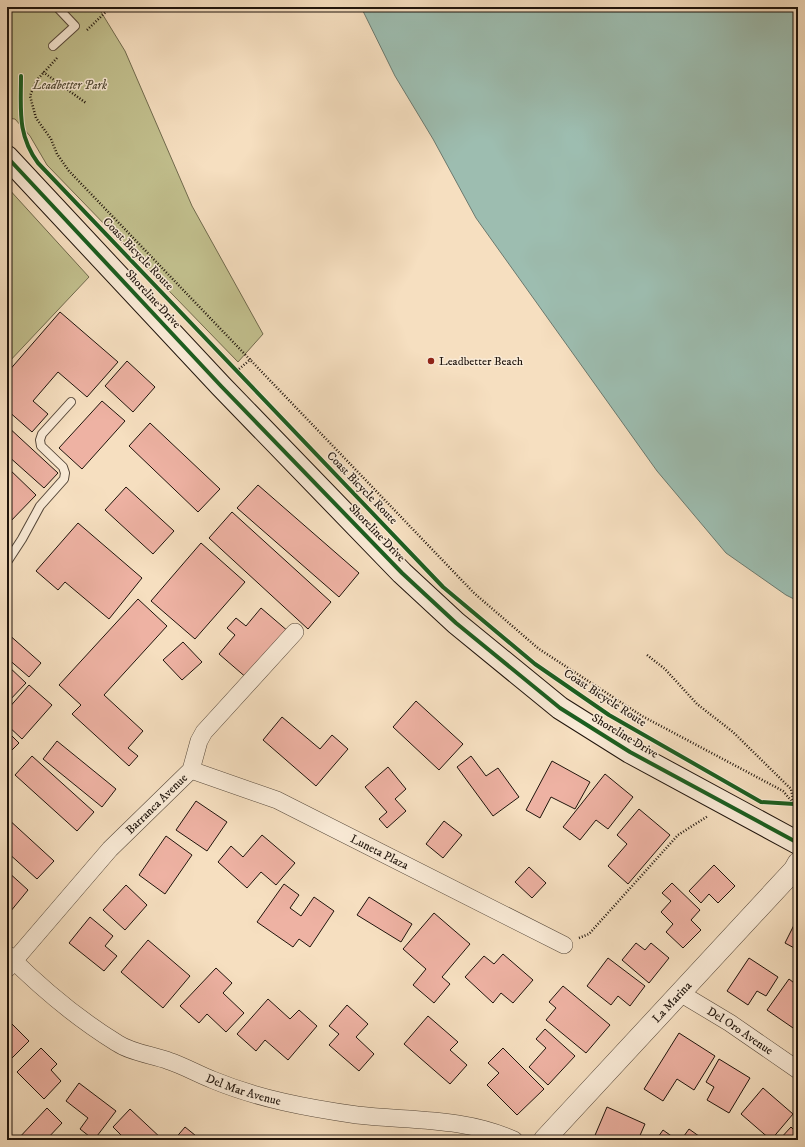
<svg xmlns="http://www.w3.org/2000/svg" width="805" height="1147" viewBox="0 0 805 1147" font-family="'IM FELL DW Pica',serif">
<style>
.green{fill:#c2c08e;stroke:#706a4d}
.water{fill:#9dbdb0;stroke:#6b796e}
.building{fill:#eeb2a3;stroke:#1f140c}
.lines{fill:none;stroke-linecap:round;stroke-linejoin:round}
.service-casing{stroke:#554739;stroke-width:10}
.minor-casing{stroke:#554739;stroke-width:18}
.tertiary-casing{stroke:#554739;stroke-width:22}
.secondary-casing{stroke:#1f140c;stroke-width:24}
.path{stroke:#1f140c;stroke-width:2.5;stroke-dasharray:1 2;stroke-linecap:butt}
.service{stroke:#f9ead6;stroke-width:8}
.minor{stroke:#f9ead6;stroke-width:17}
.tertiary{stroke:#f9ead6;stroke-width:21}
.secondary{stroke:#f9ead6;stroke-width:22}
.cycleway-casing{stroke:#f9ead6;stroke-width:6}
.cycleway{stroke:#1b5e20;stroke-width:4}
.poi-dot{fill:#8f2418;stroke:#f9ead6;stroke-width:1.5}
.labels{text-anchor:middle;dominant-baseline:central;stroke-width:3;stroke-linejoin:round;paint-order:stroke}
.park-label{font-size:12px;font-style:italic;fill:#58503a;stroke:#f9ead6}
.street-label{font-size:12px;fill:#1f140c;stroke:#f9ead6}
.poi-label{font-size:12px;fill:#1f140c;stroke:#f9ead6;text-anchor:start}
</style>
<rect width="100%" height="100%" fill="#f6dfc0"/>
<filter id="stains"><feTurbulence type="fractalNoise" baseFrequency=".005" numOctaves="4"/><feColorMatrix values="0 0 0 0 .2 0 0 0 0 .09 0 0 0 0 .02 0 0 0 .5 -.17"/></filter>
<radialGradient id="worn" r=".72"><stop offset=".6" stop-color="#630" stop-opacity="0"/><stop offset="1" stop-color="#630" stop-opacity=".3"/></radialGradient>
<g class="green">
<path d="M 7,7 L 98,7 L 125,51 L 192,206 L 263,334 L 238,362 L 47,165 L 30,136 L 15,119 L 7,118 Z"/>
<path d="M 7,187 L 89,277 L 7,364 Z"/>
</g>
<path class="water" d="M 361,7 L 798,7 L 798,601 L 786,595 L 726,553 L 657,471 L 476,218 L 433,139 L 395,76 Z"/>
<g class="building">
<path d="M 60,312 L 118,362 L 87,397 L 58,372 L 33,401 L 48,414 L 32,432 L 7,410 L 7,373 Z"/>
<path d="M 127,361 L 155,387 L 133,412 L 105,386 Z"/>
<path d="M 102,401 L 125,421 L 82,469 L 59,448 Z"/>
<path d="M 150,423 L 220,489 L 198,512 L 129,446 Z"/>
<path d="M 7,426 L 58,473 L 44,488 L 7,455 Z"/>
<path d="M 7,467 L 36,495 L 7,525 Z"/>
<path d="M 258,485 L 359,573 L 339,597 L 237,508 Z"/>
<path d="M 126,487 L 174,531 L 153,554 L 105,510 Z"/>
<path d="M 232,512 L 331,602 L 308,629 L 209,538 Z"/>
<path d="M 78,523 L 142,578 L 109,619 L 65,582 L 58,590 L 36,571 Z"/>
<path d="M 201,543 L 245,582 L 195,639 L 151,601 Z"/>
<path d="M 138,599 L 167,626 L 104,695 L 143,731 L 128,748 L 138,756 L 129,766 L 72,714 L 81,705 L 59,685 Z"/>
<path d="M 261,608 L 289,632 L 248,679 L 219,654 L 235,635 L 227,628 L 236,618 L 246,626 Z"/>
<path d="M 7,633 L 41,663 L 29,677 L 7,658 Z"/>
<path d="M 183,642 L 202,662 L 182,680 L 163,660 Z"/>
<path d="M 7,665 L 26,683 L 7,703 Z"/>
<path d="M 29,685 L 52,705 L 22,739 L 7,725 L 7,710 Z"/>
<path d="M 416,701 L 463,744 L 439,770 L 393,727 Z"/>
<path d="M 282,717 L 320,749 L 332,735 L 348,749 L 316,786 L 263,740 Z"/>
<path d="M 7,731 L 19,743 L 7,755 Z"/>
<path d="M 57,741 L 116,789 L 102,807 L 43,759 Z"/>
<path d="M 32,756 L 94,812 L 77,831 L 15,775 Z"/>
<path d="M 471,756 L 486,776 L 498,768 L 519,797 L 493,816 L 457,767 Z"/>
<path d="M 552,761 L 590,782 L 575,809 L 551,797 L 540,818 L 526,810 Z"/>
<path d="M 388,767 L 406,789 L 395,799 L 406,811 L 387,828 L 379,819 L 387,812 L 365,787 Z"/>
<path d="M 605,774 L 633,797 L 608,829 L 596,820 L 580,840 L 563,827 Z"/>
<path d="M 196,801 L 227,822 L 207,851 L 176,830 Z"/>
<path d="M 639,809 L 670,835 L 628,884 L 608,866 L 627,844 L 617,835 Z"/>
<path d="M 7,818 L 54,861 L 37,879 L 7,852 Z"/>
<path d="M 444,821 L 462,835 L 443,858 L 426,844 Z"/>
<path d="M 262,835 L 295,863 L 276,885 L 261,872 L 247,888 L 218,862 L 231,846 L 243,857 Z"/>
<path d="M 166,836 L 192,855 L 165,894 L 139,875 Z"/>
<path d="M 714,865 L 735,886 L 718,903 L 709,894 L 701,903 L 689,891 Z"/>
<path d="M 529,867 L 546,883 L 532,898 L 515,882 Z"/>
<path d="M 7,871 L 28,890 L 10,912 L 7,909 Z"/>
<path d="M 672,883 L 700,910 L 691,920 L 701,930 L 683,948 L 666,932 L 673,924 L 661,912 L 671,901 L 662,893 Z"/>
<path d="M 284,884 L 299,895 L 290,908 L 301,916 L 314,897 L 334,911 L 310,947 L 299,939 L 293,947 L 257,922 Z"/>
<path d="M 126,885 L 147,905 L 125,930 L 103,910 Z"/>
<path d="M 369,897 L 412,924 L 401,942 L 357,915 Z"/>
<path d="M 434,913 L 470,944 L 442,977 L 450,984 L 434,1003 L 413,985 L 426,969 L 403,949 Z"/>
<path d="M 90,917 L 113,936 L 105,946 L 117,956 L 104,971 L 69,943 Z"/>
<path d="M 798,917 L 798,950 L 785,943 Z"/>
<path d="M 148,940 L 190,976 L 163,1008 L 121,972 Z"/>
<path d="M 636,943 L 645,950 L 651,943 L 669,958 L 649,983 L 622,960 Z"/>
<path d="M 503,954 L 533,980 L 513,1003 L 501,993 L 493,1003 L 465,977 L 484,956 L 494,964 Z"/>
<path d="M 608,958 L 645,986 L 630,1006 L 618,996 L 611,1005 L 587,986 Z"/>
<path d="M 749,958 L 778,977 L 766,996 L 757,991 L 748,1005 L 727,991 Z"/>
<path d="M 216,968 L 232,983 L 223,993 L 244,1013 L 226,1032 L 207,1014 L 199,1023 L 180,1006 Z"/>
<path d="M 789,979 L 798,986 L 798,1028 L 796,1030 L 767,1010 Z"/>
<path d="M 563,986 L 610,1025 L 586,1053 L 546,1020 L 556,1008 L 549,1002 Z"/>
<path d="M 268,999 L 290,1019 L 299,1010 L 317,1026 L 288,1060 L 265,1040 L 256,1051 L 237,1034 Z"/>
<path d="M 347,1005 L 368,1024 L 356,1037 L 374,1054 L 359,1071 L 329,1045 L 339,1034 L 329,1026 Z"/>
<path d="M 428,1016 L 458,1042 L 450,1050 L 467,1065 L 450,1084 L 404,1044 Z"/>
<path d="M 7,1019 L 29,1041 L 9,1061 L 7,1059 Z"/>
<path d="M 545,1029 L 575,1056 L 548,1085 L 529,1067 L 546,1048 L 536,1039 Z"/>
<path d="M 679,1033 L 715,1056 L 694,1090 L 677,1079 L 663,1101 L 644,1089 Z"/>
<path d="M 41,1048 L 57,1064 L 51,1070 L 61,1081 L 44,1099 L 17,1072 Z"/>
<path d="M 503,1048 L 544,1089 L 517,1115 L 487,1085 L 499,1073 L 488,1063 Z"/>
<path d="M 719,1059 L 750,1078 L 729,1113 L 707,1100 L 714,1087 L 706,1082 Z"/>
<path d="M 79,1083 L 116,1111 L 94,1140 L 80,1129 L 88,1118 L 66,1101 Z"/>
<path d="M 763,1088 L 793,1114 L 771,1140 L 741,1114 Z"/>
<path d="M 607,1107 L 645,1124 L 638,1140 L 593,1140 Z"/>
<path d="M 47,1108 L 62,1123 L 46,1140 L 17,1140 Z"/>
<path d="M 130,1109 L 163,1140 L 126,1140 L 113,1127 Z"/>
<path d="M 185,1127 L 201,1140 L 174,1140 Z"/>
<path d="M 791,1127 L 798,1134 L 798,1140 L 779,1140 Z"/>
<path d="M 689,1129 L 703,1139 L 702,1140 L 681,1140 Z"/>
<path d="M 663,1130 L 677,1140 L 656,1140 Z"/>
</g>
<g class="lines">
<defs>
<g id="service">
<path d="M 53,46 L 75,26 L 57,7"/>
<path d="M 7,562 L 22,539 L 40,506 L 64,479 L 65,473 L 63,467 L 41,446 L 40,440 L 42,434 L 71,402"/>
</g>
<g id="minor">
<path id="s1" d="M 191,770 L 277,800 L 564,945"/>
<path id="s2" d="M 7,954 C 40,987 78,1019 117,1043 C 132,1053 153,1055 169,1061 C 184,1066 198,1074 213,1080 C 259,1099 308,1108 357,1115 C 409,1121 464,1117 514,1140"/>
<path id="s3" d="M 7,969 L 110,849 L 191,770 L 199,741 L 204,732 L 295,632"/>
<path id="s4" d="M 680,993 L 730,1023 L 798,1070"/>
</g>
<g id="tertiary">
<path id="s5" d="M 544,1140 L 794,870 L 798,863"/>
</g>
<path id="secondary" d="M 7,157 L 221,386 L 402,573 L 456,623 L 560,708 L 630,752 L 798,843"/>
</defs>
<use href="#service" class="service-casing"/>
<use href="#minor" class="minor-casing"/>
<use href="#tertiary" class="tertiary-casing"/>
<use href="#secondary" class="secondary-casing"/>
<g class="path">
<path d="M 87,30 L 111,7"/>
<path d="M 57,58 L 36,81 L 30,96 L 36,118 L 51,139 L 57,154 L 69,171 L 474,593 L 539,649 L 642,716 L 783,791 L 794,804"/>
<path d="M 43,72 L 86,103"/>
<path d="M 239,369 L 251,359"/>
<path d="M 647,655 L 665,669 L 697,704 L 733,732 L 791,789 L 794,804"/>
<path d="M 579,938 L 589,934 L 678,835 L 708,816"/>
</g>
<use href="#service" class="service"/>
<use href="#minor" class="minor"/>
<use href="#tertiary" class="tertiary"/>
<use href="#secondary" class="secondary"/>
<defs>
<g id="cycleway">
<path d="M 21,76 C 21,110 17,134 38,163 L 443,587 L 535,664 L 609,715 L 761,802 L 794,804 L 798,808"/>
<path d="M 7,157 L 221,386 L 402,573 L 456,623 L 560,708 L 630,752 L 798,843"/>
</g>
</defs>
<use href="#cycleway" class="cycleway-casing"/>
<use href="#cycleway" class="cycleway"/>
</g>
<circle class="poi-dot" cx="431" cy="361" r="4"/>
<g class="labels">
<g class="park-label">
<text x="70" y="85">Leadbetter Park</text>
</g>
<g class="street-label">
<text transform="translate(138 254) rotate(46)">Coast Bicycle Route</text>
<text transform="translate(153 299) rotate(47)">Shoreline Drive</text>
<text transform="translate(362 488) rotate(46)">Coast Bicycle Route</text>
<text transform="translate(377 533) rotate(46)">Shoreline Drive</text>
<text transform="translate(605 698) rotate(33)">Coast Bicycle Route</text>
<text transform="translate(625 736) rotate(31)">Shoreline Drive</text>
<text stroke="none"><textPath href="#s3" startOffset="223">Barranca Avenue</textPath></text>
<text stroke="none"><textPath href="#s1" startOffset="206">Luneta Plaza</textPath></text>
<text stroke="none"><textPath href="#s5" startOffset="188">La Marina</textPath></text>
<text stroke="none"><textPath href="#s4" startOffset="71">Del Oro Avenue</textPath></text>
<text stroke="none"><textPath href="#s2" startOffset="277">Del Mar Avenue</textPath></text>
</g>
<g class="poi-label">
<text x="439" y="361">Leadbetter Beach</text>
</g>
</g>
<rect width="805" height="1147" fill="none" stroke="#f6dfc0" stroke-width="24"/>
<rect x="8" y="8" width="789" height="1131" fill="none" stroke="#1f140c" stroke-width="2"/>
<rect x="12" y="12" width="781" height="1123" fill="none" stroke="#1f140c"/>
<rect width="100%" height="100%" filter="url(#stains)"/>
<rect width="100%" height="100%" fill="url(#worn)"/>
</svg>
